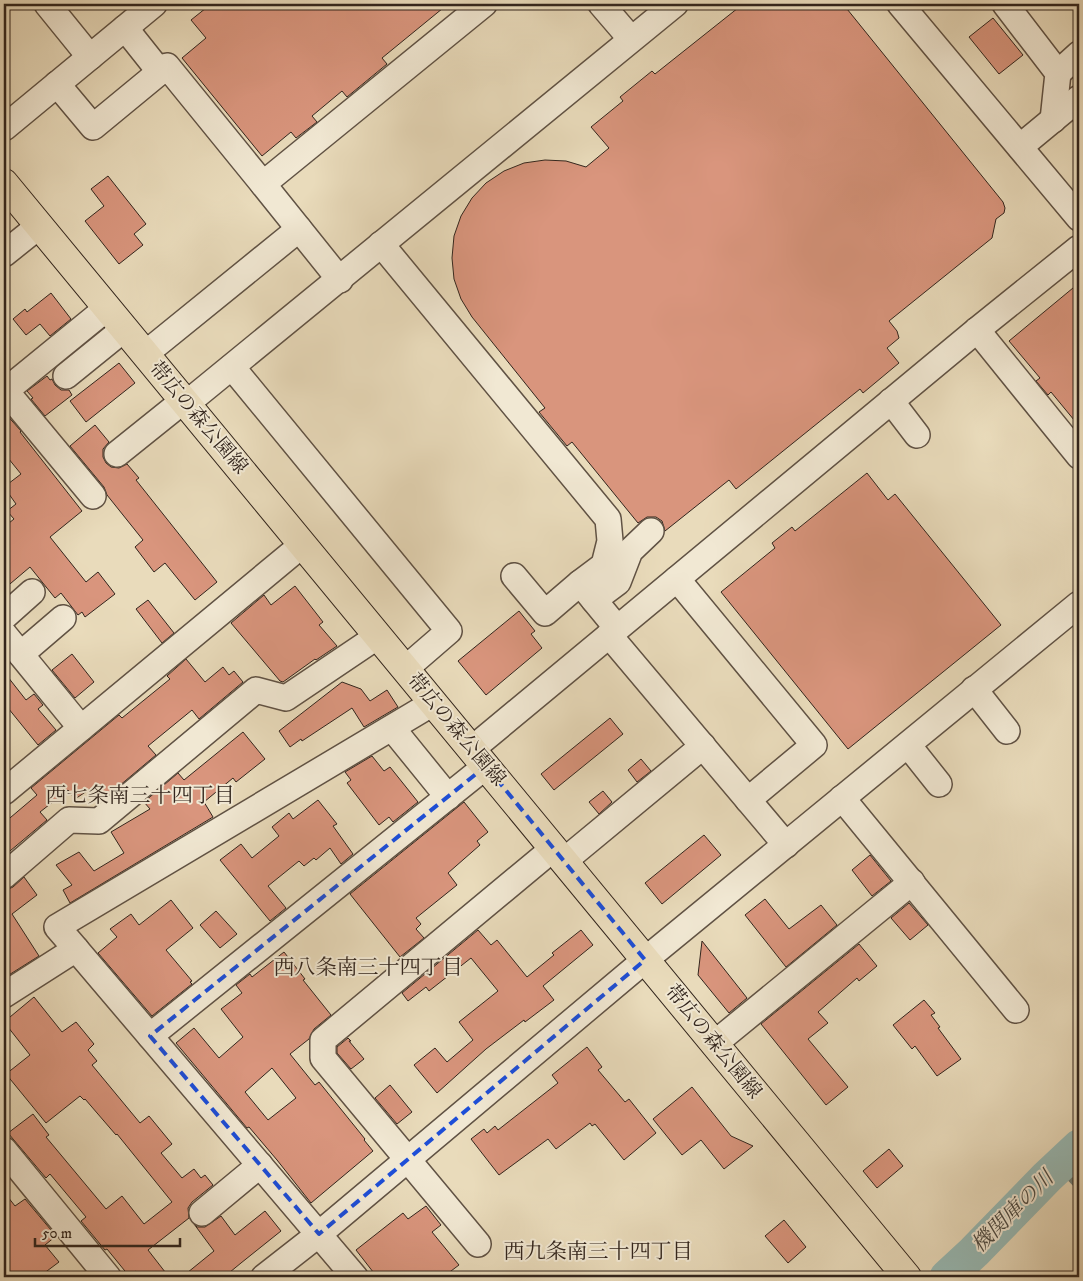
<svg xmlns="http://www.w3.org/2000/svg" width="1083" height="1281" viewBox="0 0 1083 1281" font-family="'IM FELL DW Pica','Noto Serif JP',serif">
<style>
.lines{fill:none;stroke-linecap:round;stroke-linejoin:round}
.stream{stroke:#6f7e78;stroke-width:5.5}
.river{stroke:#98bab5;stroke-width:35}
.building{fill:#d9957d;stroke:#32251d;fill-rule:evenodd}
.minor-casing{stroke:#605244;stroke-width:28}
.major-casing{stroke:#32251d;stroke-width:30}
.minor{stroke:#f1e8d3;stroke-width:25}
.major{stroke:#e9dbbb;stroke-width:28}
.marked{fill:none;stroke:#1d4ed8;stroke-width:4;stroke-dasharray:10 6;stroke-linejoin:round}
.labels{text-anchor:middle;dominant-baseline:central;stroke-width:4;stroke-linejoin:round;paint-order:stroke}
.street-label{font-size:20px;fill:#32251d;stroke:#f1e8d3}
.neighbourhood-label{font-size:21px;fill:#32251d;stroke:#f1e8d3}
.water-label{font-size:21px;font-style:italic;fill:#4c4a43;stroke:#f1e8d3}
</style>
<rect width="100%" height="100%" fill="#e9dbbb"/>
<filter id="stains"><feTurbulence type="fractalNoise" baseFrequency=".004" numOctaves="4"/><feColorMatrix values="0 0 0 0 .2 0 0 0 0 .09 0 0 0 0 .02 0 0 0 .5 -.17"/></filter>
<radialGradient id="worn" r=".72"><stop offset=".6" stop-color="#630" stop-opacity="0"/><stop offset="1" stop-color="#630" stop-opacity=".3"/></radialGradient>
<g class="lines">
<path class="stream" d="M 1059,1167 L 1079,1188"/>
<path class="river" d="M 947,1277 L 974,1252 L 1047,1177 L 1079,1147"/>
</g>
<g class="building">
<path d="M 211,4 L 448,4 L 382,58 L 387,64 L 347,97 L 342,91 L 312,116 L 317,122 L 296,138 L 291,132 L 262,156 L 182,58 L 206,38 L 191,20 Z"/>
<path d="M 743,4 L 843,4 L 1003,202 L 1005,208 L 1004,213 L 996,219 L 992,238 L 889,321 L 897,331 L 899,338 L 887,348 L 899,363 L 863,393 L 860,389 L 736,489 L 729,480 L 665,531 L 662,521 L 656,517 L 647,517 L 638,523 L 572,442 L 567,446 L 539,412 L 545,408 L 472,317 L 461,299 L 454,279 L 452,258 L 454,236 L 461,216 L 472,198 L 486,183 L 504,171 L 524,163 L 545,160 L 566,161 L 586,167 L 609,148 L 591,127 L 623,101 L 620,97 L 652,71 L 655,74 Z"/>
<path d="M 993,18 L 1023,55 L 999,74 L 969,37 Z"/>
<path d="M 108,176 L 146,224 L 134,234 L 143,245 L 119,264 L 85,221 L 104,206 L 91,189 Z"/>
<path d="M 1079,283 L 1079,426 L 1051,392 L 1048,395 L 1036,381 L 1040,378 L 1009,341 Z"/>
<path d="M 51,293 L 71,319 L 50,336 L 40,324 L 26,335 L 13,319 L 25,309 L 27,312 Z"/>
<path d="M 119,363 L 135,383 L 86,422 L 70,401 Z"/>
<path d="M 47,376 L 50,380 L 52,379 L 55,385 L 61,390 L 69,390 L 72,395 L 45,416 L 31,399 L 33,398 L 27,391 Z"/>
<path d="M 4,412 L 21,431 L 20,432 L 82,511 L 50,537 L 86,582 L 98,572 L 115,594 L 85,617 L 82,612 L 78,615 L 61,593 L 55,598 L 30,567 L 4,589 L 4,527 L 14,519 L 7,511 L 16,504 L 4,487 L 21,474 L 4,453 Z"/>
<path d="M 95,425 L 109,442 L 103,449 L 103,457 L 106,463 L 111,467 L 119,468 L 127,464 L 139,478 L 136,480 L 217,582 L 195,600 L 165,563 L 154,572 L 135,547 L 143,540 L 107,495 L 104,487 L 70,446 Z"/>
<path d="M 867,473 L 888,500 L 895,494 L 1001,625 L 848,749 L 721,592 L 775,548 L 772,543 L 792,527 L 795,531 Z"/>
<path d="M 295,586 L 323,622 L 319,625 L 337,646 L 316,660 L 315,659 L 283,682 L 280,681 L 231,623 L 264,595 L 271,605 Z"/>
<path d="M 148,600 L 174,633 L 162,643 L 136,609 Z"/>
<path d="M 519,611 L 535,631 L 531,634 L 542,648 L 486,695 L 458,661 Z"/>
<path d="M 72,654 L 94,682 L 75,698 L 52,670 Z"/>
<path d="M 186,659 L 205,682 L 223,667 L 229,675 L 234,671 L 243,682 L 199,719 L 192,710 L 148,746 L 156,755 L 100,802 L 90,789 L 75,799 L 68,790 L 40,812 L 47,820 L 4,856 L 4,823 L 37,795 L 31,788 L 119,715 L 122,718 L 170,679 L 167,676 Z"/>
<path d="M 4,672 L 26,700 L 34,694 L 43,705 L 38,709 L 56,730 L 38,745 L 4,703 Z"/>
<path d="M 342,682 L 361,689 L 370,701 L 387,690 L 398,707 L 364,727 L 352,708 L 302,741 L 301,739 L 290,747 L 279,731 Z"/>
<path d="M 610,718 L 623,734 L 554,790 L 541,774 Z"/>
<path d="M 243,732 L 265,759 L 236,782 L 233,778 L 204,802 L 213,817 L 70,903 L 63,890 L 72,885 L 56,865 L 79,852 L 94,871 L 124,853 L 111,832 L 150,809 L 144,802 L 178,773 L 184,780 Z"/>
<path d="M 372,756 L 384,771 L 390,767 L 418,802 L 393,822 L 389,817 L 379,825 L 347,783 L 351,780 L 345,772 Z"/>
<path d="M 641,759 L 651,771 L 637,782 L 628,770 Z"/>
<path d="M 603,791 L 612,802 L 599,814 L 589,802 Z"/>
<path d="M 318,800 L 337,824 L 333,826 L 353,854 L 341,864 L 330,848 L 316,860 L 314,858 L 304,866 L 299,861 L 268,886 L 286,908 L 270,921 L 220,860 L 241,844 L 252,858 L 279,836 L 272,827 L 289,813 L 293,819 Z"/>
<path d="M 464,802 L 488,832 L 477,841 L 480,845 L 448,873 L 457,885 L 416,918 L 421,924 L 416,929 L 424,938 L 400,957 L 350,894 Z"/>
<path d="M 704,835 L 721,855 L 662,904 L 645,883 Z"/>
<path d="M 870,855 L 891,881 L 872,896 L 852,870 Z"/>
<path d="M 24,877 L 37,895 L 12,914 L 39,956 L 4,978 L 4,891 L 13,887 Z"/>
<path d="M 765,899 L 789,929 L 821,905 L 837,925 L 786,967 L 745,915 Z"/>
<path d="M 171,900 L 193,928 L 166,950 L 192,981 L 190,982 L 192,984 L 152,1016 L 98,953 L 117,937 L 110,929 L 131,914 L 139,925 Z"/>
<path d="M 909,903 L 928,925 L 910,940 L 891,918 Z"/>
<path d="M 216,911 L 237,934 L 220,948 L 200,925 Z"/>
<path d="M 478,930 L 491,945 L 497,940 L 527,977 L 554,955 L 552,953 L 581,930 L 593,945 L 543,986 L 554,1000 L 525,1022 L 524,1020 L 486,1049 L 437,1093 L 414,1065 L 435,1048 L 447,1062 L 473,1040 L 459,1022 L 498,991 L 471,958 L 429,991 L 426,987 L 408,1001 L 402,993 Z"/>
<path d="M 702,941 L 747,998 L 729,1013 L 698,975 Z"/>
<path d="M 859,944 L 877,966 L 859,981 L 857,978 L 818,1012 L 828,1023 L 808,1039 L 848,1087 L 826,1105 L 761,1024 Z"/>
<path d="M 284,952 L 305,979 L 303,980 L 331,1015 L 314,1029 L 309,1039 L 290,1054 L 315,1085 L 319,1082 L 365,1139 L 364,1140 L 373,1151 L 311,1203 L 277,1160 L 249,1127 L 247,1128 L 176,1043 L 194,1028 L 219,1058 L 243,1037 L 221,1009 L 242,993 L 236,985 L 250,974 L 252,977 ZM 272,1068 L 296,1098 L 268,1120 L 245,1092 Z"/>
<path d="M 34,997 L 62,1032 L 76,1022 L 94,1044 L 88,1050 L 97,1061 L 92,1065 L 140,1123 L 149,1116 L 172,1144 L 161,1153 L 182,1178 L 194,1169 L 201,1178 L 205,1175 L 213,1185 L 192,1202 L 188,1208 L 189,1218 L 148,1250 L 169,1277 L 141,1277 L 136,1271 L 129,1276 L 107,1249 L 105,1250 L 81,1221 L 86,1217 L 50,1174 L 46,1178 L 8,1133 L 33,1114 L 49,1135 L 46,1137 L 106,1209 L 122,1196 L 144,1224 L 172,1202 L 117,1134 L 116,1135 L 85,1099 L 84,1100 L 80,1096 L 46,1123 L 6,1074 L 30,1055 L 4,1022 Z"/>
<path d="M 924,1000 L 935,1013 L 931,1015 L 940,1027 L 938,1028 L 961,1059 L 937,1076 L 915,1046 L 912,1049 L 893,1025 Z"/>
<path d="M 348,1038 L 351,1041 L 349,1041 L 364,1059 L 351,1069 L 337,1053 L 337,1047 Z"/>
<path d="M 587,1047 L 602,1067 L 598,1070 L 625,1102 L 629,1099 L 656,1133 L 624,1160 L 595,1124 L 592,1126 L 590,1123 L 556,1149 L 548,1139 L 499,1175 L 471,1139 L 484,1129 L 487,1133 L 495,1126 L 498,1130 L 558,1083 L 552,1075 Z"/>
<path d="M 390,1085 L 412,1112 L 397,1124 L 375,1098 Z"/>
<path d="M 692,1087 L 731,1136 L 753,1146 L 724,1169 L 701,1140 L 682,1155 L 653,1119 Z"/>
<path d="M 889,1149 L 903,1166 L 877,1188 L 863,1171 Z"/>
<path d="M 4,1192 L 15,1206 L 25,1199 L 56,1236 L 45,1245 L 59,1262 L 39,1277 L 4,1277 Z"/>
<path d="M 426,1206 L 441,1225 L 432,1232 L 459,1265 L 443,1277 L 377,1277 L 356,1250 L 403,1213 L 408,1219 Z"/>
<path d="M 265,1211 L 281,1231 L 241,1263 L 224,1277 L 182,1277 L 214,1251 L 194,1224 L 197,1227 L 205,1227 L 221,1216 L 235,1235 Z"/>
<path d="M 784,1220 L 806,1247 L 788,1263 L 765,1236 Z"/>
</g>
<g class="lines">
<defs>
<g id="minor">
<path d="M 47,4 L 90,57"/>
<path d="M 601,4 L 631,39"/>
<path d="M 900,4 L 1079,218"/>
<path d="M 1005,4 L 1058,73 L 1053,120"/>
<path d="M 125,28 L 160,72"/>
<path d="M 1058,73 L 1079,54"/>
<path d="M 57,84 L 93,127 L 167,66 L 263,184"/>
<path d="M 4,128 L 154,4"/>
<path d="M 1020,147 L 1079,98"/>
<path d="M 381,244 L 608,519 L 610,541 L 604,565 L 580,583 L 617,628"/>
<path d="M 4,254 L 39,226"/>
<path d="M 340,280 L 263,184 L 484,4"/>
<path d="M 977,330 L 1079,456"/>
<path d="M 145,354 L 299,229"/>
<path d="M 232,367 L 449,631 L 405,669"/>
<path d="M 66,376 L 124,329"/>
<path d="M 5,390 L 93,496"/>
<path d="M 4,392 L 107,308"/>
<path d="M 891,401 L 917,435"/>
<path d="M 186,404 L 675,4"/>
<path d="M 117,454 L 183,401"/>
<path d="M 514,576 L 545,613 L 580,583"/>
<path d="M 677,579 L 814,745 L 748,800"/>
<path d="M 594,600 L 618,582 L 630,551 L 651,531"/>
<path d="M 4,617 L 32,592"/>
<path d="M 4,634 L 81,728"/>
<path d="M 609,635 L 786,845"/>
<path d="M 21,654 L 63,618"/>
<path d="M 974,689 L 1007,731"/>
<path d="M 392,728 L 448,797"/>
<path d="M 908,745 L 939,784"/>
<path d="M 472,749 L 977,330 L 1079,248"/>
<path d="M 4,792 L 302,545"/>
<path d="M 842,798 L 1016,1010"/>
<path d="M 564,861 L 703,746"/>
<path d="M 4,876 L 69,820 L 99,821 L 256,690 L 286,698 L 378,636"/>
<path d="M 76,949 L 57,927 L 433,703"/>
<path d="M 4,995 L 76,949 L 355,1277"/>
<path d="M 150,1036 L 486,766"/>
<path d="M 714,1044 L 912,882"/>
<path d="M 4,1150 L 108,1277"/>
<path d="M 202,1213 L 260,1165"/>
<path d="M 478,1244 L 323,1058 L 323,1040 L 554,848"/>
<path d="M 264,1277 L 319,1234 L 645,960 L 1079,604"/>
</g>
<path id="major" d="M 4,183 L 907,1277"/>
</defs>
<use href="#minor" class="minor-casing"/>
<use href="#major" class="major-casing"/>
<use href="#minor" class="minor"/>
<use href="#major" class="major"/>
</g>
<path class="marked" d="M 486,766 L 645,960 L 319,1234 L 150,1036 Z"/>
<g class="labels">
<g class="street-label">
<text transform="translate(198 418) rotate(50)">帯広の森公園線</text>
<text transform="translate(456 730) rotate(50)">帯広の森公園線</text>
<text transform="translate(713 1042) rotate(51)">帯広の森公園線</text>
</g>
<g class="neighbourhood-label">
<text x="140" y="796">西七条南三十四丁目</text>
<text x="368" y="968">西八条南三十四丁目</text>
<text x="598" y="1252">西九条南三十四丁目</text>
</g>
<g class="water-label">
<text transform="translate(1013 1212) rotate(-45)">機関庫の川</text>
</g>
</g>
<rect width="1083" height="1281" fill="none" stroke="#e9dbbb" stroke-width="20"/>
<rect x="5" y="5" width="1073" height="1271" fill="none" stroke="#32251d" stroke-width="2.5"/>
<rect x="10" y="10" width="1063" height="1261" fill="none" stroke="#32251d"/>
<path d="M35 1238v8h145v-8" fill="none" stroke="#32251d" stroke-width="2.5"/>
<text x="42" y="1238" font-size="15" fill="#32251d" stroke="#f1e8d3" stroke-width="4" paint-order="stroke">50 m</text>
<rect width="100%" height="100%" filter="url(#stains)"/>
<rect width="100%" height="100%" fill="url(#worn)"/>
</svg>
